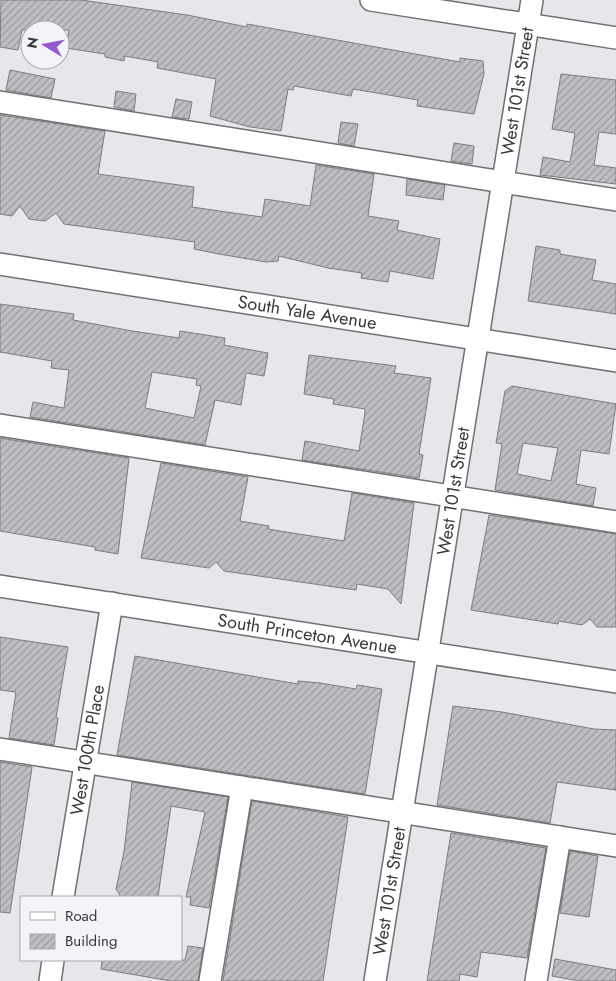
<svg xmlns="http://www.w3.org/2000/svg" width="616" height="981" viewBox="0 0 616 981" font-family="Jost,sans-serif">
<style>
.building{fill:url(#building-hatch);stroke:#7c7c7f;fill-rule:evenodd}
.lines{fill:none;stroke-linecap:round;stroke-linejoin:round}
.minor-casing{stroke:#6e7072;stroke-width:24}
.minor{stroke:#fff;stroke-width:21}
.labels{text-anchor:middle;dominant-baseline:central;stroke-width:4;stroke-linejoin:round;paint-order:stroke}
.street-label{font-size:18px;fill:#38393a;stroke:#f2f4f7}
</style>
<defs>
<pattern id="building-hatch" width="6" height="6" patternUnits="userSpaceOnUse" patternTransform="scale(1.25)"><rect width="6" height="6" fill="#bfbec2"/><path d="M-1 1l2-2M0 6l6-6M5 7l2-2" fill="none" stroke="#9c9b9f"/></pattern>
</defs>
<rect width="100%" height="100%" fill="#e5e7ea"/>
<g class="building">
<path d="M 1,0 L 81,0 L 187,15 L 247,27 L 247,24 L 460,62 L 460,58 L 483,61 L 484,74 L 474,114 L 417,106 L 418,100 L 353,89 L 351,96 L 294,86 L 293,90 L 288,89 L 281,131 L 250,127 L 210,116 L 216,79 L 157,68 L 158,62 L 125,56 L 124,61 L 105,57 L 105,54 L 66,48 L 69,30 L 22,30 L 18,50 L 0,47 Z"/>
<path d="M 10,70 L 55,79 L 51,98 L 6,90 Z"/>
<path d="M 561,74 L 616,80 L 616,134 L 599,132 L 594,165 L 616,168 L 616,184 L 540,175 L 543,157 L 570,162 L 575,133 L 552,129 Z"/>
<path d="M 116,91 L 136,94 L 134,111 L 114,107 Z"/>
<path d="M 176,99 L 192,102 L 189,119 L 172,117 Z"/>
<path d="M 0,115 L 105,131 L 98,174 L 194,187 L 192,207 L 226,212 L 262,217 L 265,199 L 310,206 L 316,165 L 374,174 L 368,216 L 399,221 L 397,230 L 440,239 L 433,279 L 390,271 L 388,282 L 361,278 L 362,273 L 328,268 L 279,256 L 278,261 L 266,262 L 219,254 L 194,249 L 195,242 L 64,224 L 56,213 L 45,221 L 29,219 L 20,206 L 12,216 L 0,214 Z"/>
<path d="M 341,122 L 358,124 L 354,146 L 338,143 Z"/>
<path d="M 454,143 L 474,146 L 472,164 L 451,161 Z"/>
<path d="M 407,179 L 445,185 L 443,200 L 406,195 Z"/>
<path d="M 536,246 L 560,250 L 560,254 L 596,260 L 592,280 L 616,284 L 616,314 L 528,301 Z"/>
<path d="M 0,304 L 74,314 L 73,320 L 132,331 L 179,338 L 180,331 L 225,338 L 224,345 L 268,353 L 264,376 L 246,373 L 241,405 L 215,400 L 205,445 L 30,417 L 33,402 L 64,408 L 69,370 L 51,368 L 52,361 L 0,352 ZM 152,372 L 197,379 L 196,385 L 201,386 L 194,418 L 145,408 Z"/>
<path d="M 309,355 L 396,366 L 394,373 L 431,378 L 419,454 L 423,455 L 419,478 L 302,460 L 305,441 L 359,451 L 365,412 L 365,409 L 333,404 L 334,399 L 304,394 Z"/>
<path d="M 512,386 L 616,404 L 609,454 L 581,450 L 576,484 L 596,488 L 593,506 L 495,490 L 502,444 L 496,443 L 505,391 ZM 523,443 L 558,448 L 551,481 L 517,474 Z"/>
<path d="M 0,438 L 129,458 L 118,554 L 95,550 L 95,547 L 0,531 Z"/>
<path d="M 161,463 L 248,477 L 240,521 L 269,526 L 268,529 L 292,533 L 344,541 L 352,493 L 414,503 L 401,604 L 388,589 L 357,584 L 356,590 L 224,571 L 216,562 L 209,568 L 141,558 Z"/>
<path d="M 489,515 L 616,534 L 616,627 L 597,627 L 590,619 L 582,625 L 559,621 L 558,624 L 471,610 Z"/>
<path d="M 0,637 L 68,647 L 56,718 L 58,718 L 54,745 L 9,738 L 16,692 L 0,690 Z"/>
<path d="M 135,656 L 298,684 L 298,681 L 320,683 L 356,689 L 357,685 L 382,689 L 365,794 L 117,755 Z"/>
<path d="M 453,706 L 502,712 L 594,729 L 616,730 L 616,790 L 557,782 L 550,823 L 437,805 Z"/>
<path d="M 0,762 L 32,767 L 10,913 L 0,912 Z"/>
<path d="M 132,782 L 228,797 L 209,908 L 190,905 L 191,897 L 186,897 L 205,812 L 171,806 L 158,897 L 121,897 L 116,889 L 124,852 Z"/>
<path d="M 252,801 L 348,817 L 323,981 L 223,981 Z"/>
<path d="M 451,833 L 546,848 L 527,958 L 481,952 L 477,977 L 460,974 L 459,981 L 427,981 Z"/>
<path d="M 570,851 L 598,856 L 589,917 L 560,913 Z"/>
<path d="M 188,946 L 203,948 L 198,981 L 171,981 L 101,969 L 102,960 L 185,960 Z"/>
<path d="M 555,959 L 616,970 L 616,981 L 579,981 L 552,976 Z"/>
</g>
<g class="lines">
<defs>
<g id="minor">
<path d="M 371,0 L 616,38"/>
<path d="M 0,102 L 616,200"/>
<path id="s1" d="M 0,264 L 616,361"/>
<path d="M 0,425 L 616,522"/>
<path id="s2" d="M 0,586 L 616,682"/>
<path d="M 0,749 L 616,846"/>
<path id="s3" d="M 63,897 L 112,603"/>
<path d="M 50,981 L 53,960"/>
<path d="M 210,981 L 242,787"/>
<path id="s4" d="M 375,981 L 532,0"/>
<path d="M 536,981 L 560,837"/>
</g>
</defs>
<use href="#minor" class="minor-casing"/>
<use href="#minor" class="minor"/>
</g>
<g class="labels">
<g class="street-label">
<text stroke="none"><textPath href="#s4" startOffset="901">West 101st Street</textPath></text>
<text stroke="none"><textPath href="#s1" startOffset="311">South Yale Avenue</textPath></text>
<text stroke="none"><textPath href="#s4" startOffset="496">West 101st Street</textPath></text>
<text stroke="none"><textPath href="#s2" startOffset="311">South Princeton Avenue</textPath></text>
<text stroke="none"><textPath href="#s3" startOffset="149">West 100th Place</textPath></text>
<text stroke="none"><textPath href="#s4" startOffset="91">West 101st Street</textPath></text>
</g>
</g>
<rect x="20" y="896" width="162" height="65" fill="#f2f4f7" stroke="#a8a9ab"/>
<rect x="30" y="912" width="25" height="8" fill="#ffffff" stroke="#a8a9ab"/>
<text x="65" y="921" font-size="15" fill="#38393a">Road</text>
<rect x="30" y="934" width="25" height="15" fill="url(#building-hatch)" stroke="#a8a9ab"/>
<text x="65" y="946" font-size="15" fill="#38393a">Building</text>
<g transform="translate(45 45) rotate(280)"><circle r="24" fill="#f2f4f7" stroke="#a8a9ab"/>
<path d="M0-4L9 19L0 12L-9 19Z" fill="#9859d0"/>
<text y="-8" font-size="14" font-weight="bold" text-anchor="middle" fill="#38393a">N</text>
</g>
</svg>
